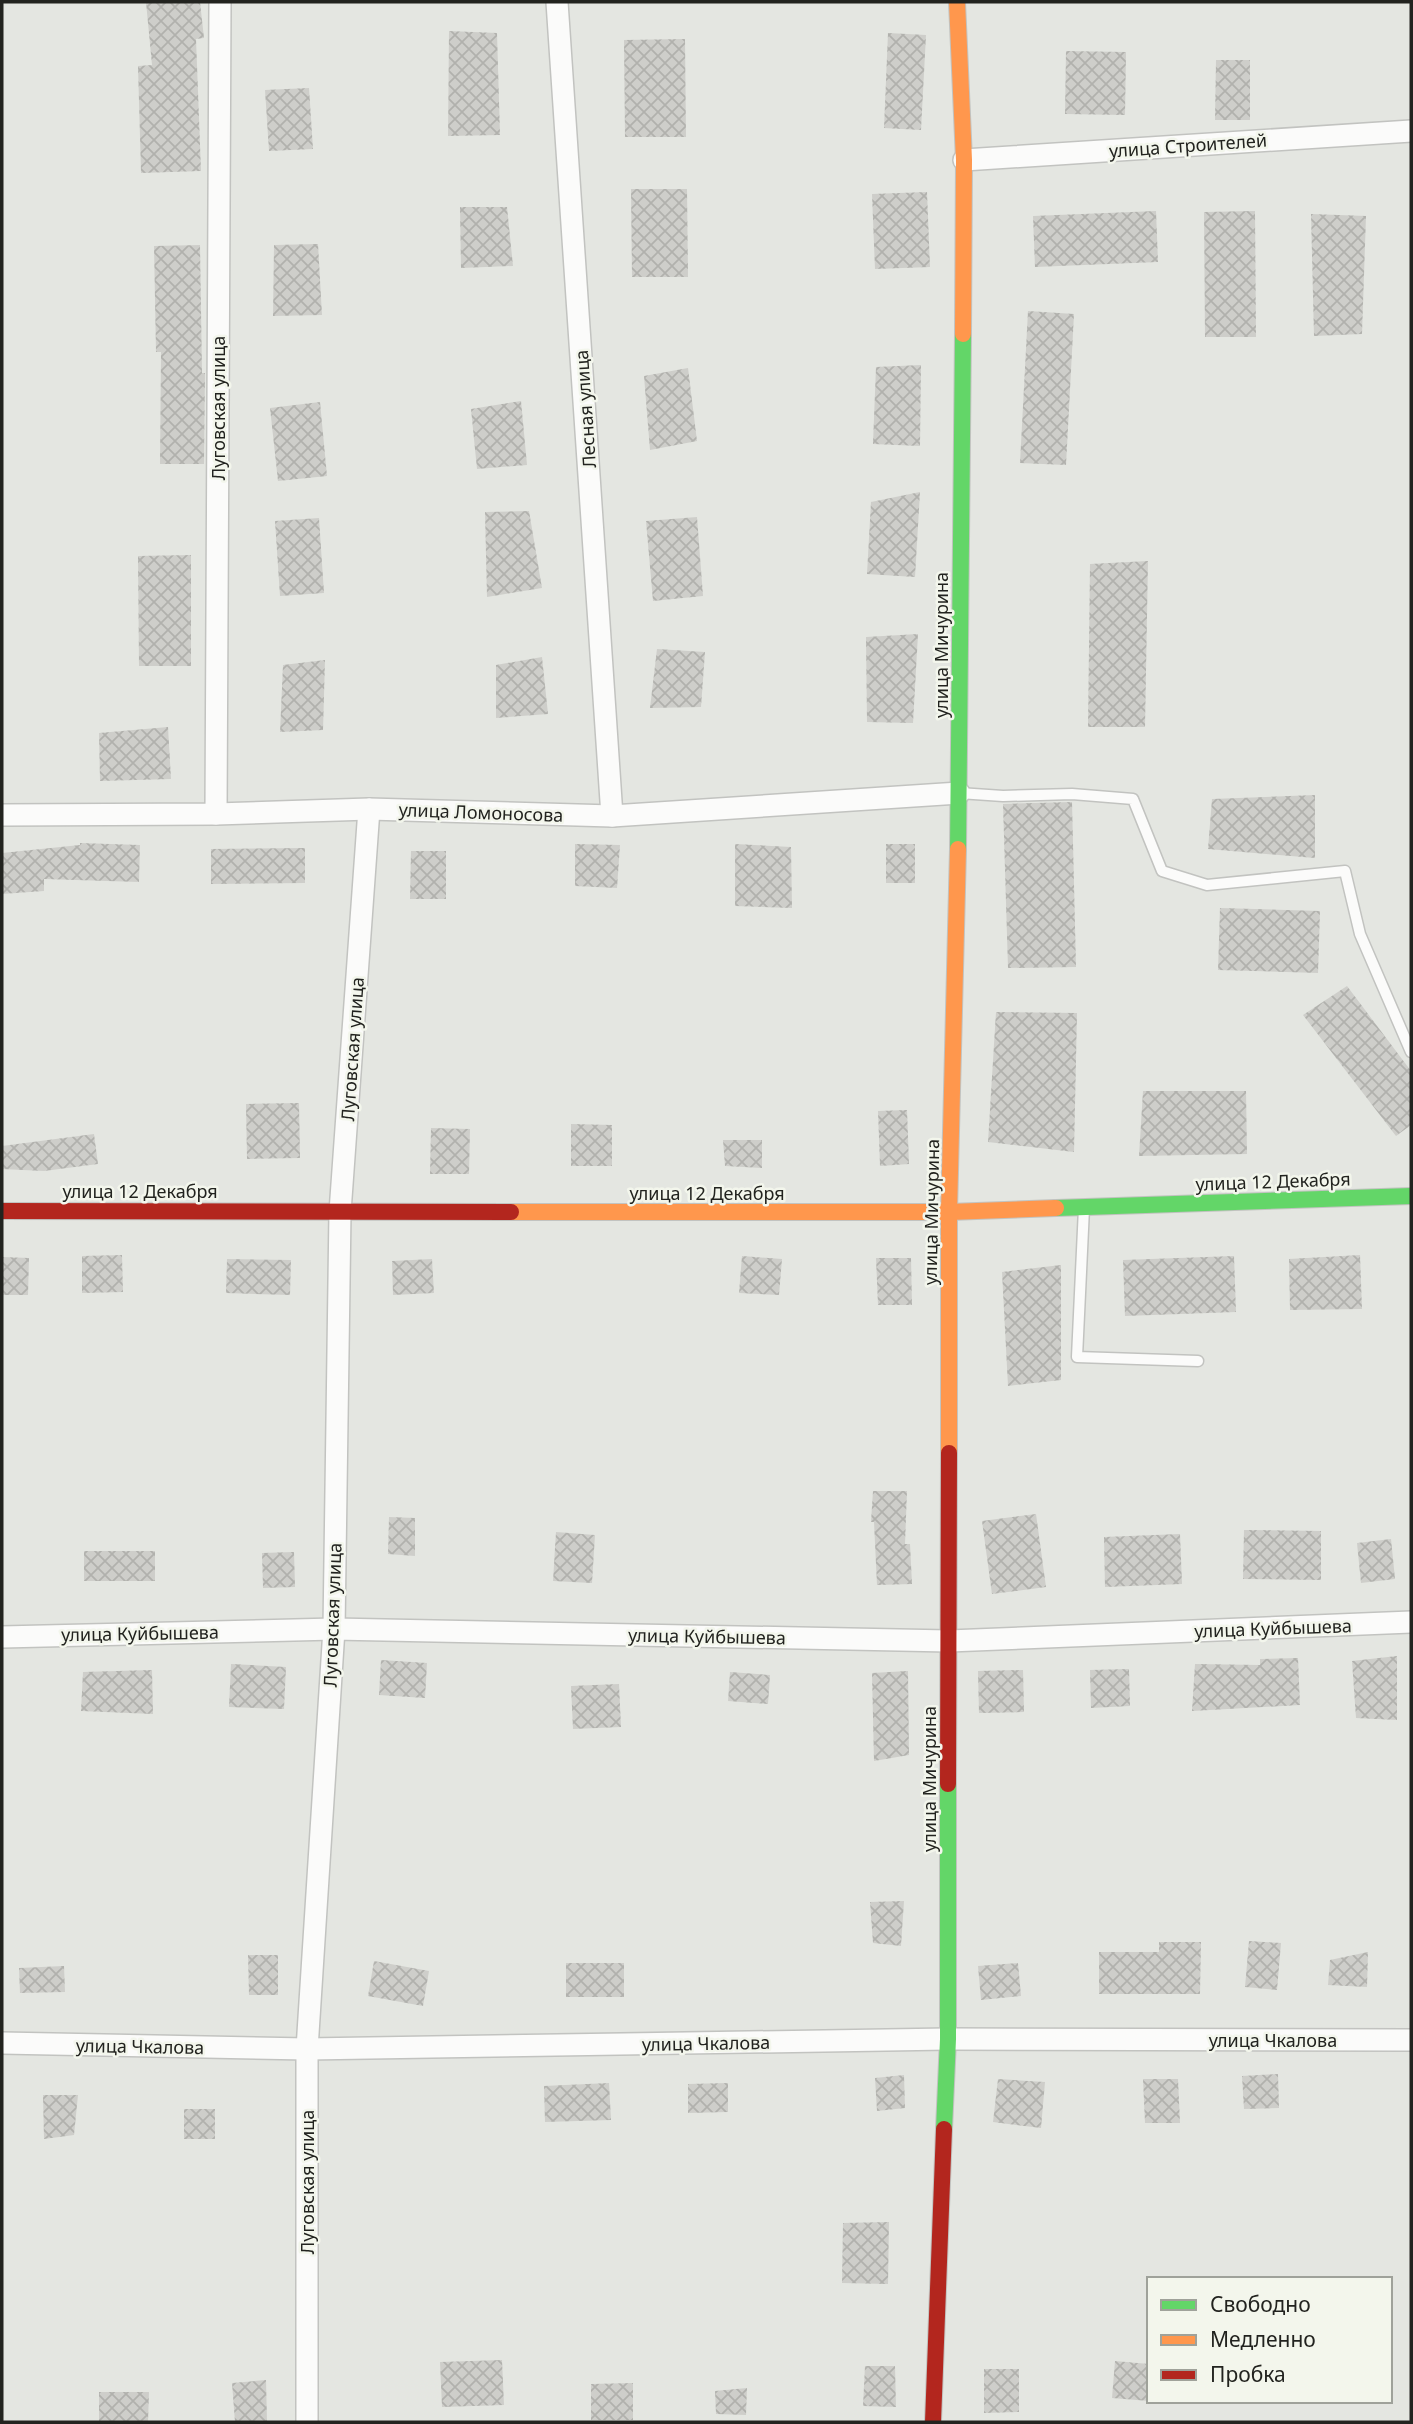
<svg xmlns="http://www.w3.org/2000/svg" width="1413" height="2424" viewBox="0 0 1413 2424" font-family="'Noto Sans',sans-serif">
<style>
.building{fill:url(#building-cross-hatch)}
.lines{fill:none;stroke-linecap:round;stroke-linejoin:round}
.lane-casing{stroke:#c2c3c0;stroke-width:13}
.street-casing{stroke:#c2c3c0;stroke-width:24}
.fast-casing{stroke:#c2c3c0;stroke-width:18}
.slow-casing{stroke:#c2c3c0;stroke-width:18}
.jam-casing{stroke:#c2c3c0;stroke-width:18}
.lane{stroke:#fbfbfa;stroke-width:10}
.street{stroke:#fbfbfa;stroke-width:21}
.fast{stroke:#63d668;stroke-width:16}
.slow{stroke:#ff974d;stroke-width:16}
.jam{stroke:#b3261e;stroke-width:16}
.labels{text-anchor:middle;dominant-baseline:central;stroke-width:5;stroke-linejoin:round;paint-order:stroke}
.street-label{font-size:18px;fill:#22231f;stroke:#f3f6ec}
</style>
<defs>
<pattern id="building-cross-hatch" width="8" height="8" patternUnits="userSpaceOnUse" patternTransform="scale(1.75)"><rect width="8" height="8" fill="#cececa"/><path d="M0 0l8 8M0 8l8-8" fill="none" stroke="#b1b1ad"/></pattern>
</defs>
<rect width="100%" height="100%" fill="#e4e6e1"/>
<g class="building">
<path d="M 146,2 L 200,2 L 204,38 L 196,39 L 201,171 L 141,173 L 138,66 L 152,65 Z"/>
<path d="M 449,31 L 497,33 L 500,135 L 448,136 Z"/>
<path d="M 888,33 L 926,35 L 921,130 L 884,128 Z"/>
<path d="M 685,39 L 686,137 L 625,137 L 624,40 Z"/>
<path d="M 1066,51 L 1126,52 L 1125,115 L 1065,114 Z"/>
<path d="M 1216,60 L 1250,60 L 1250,120 L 1215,120 Z"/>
<path d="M 309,88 L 313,149 L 269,151 L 265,90 Z"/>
<path d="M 631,189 L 687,189 L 688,277 L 632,277 Z"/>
<path d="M 927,192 L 930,267 L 875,269 L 872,194 Z"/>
<path d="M 460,207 L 507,207 L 513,266 L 461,268 Z"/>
<path d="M 1156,211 L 1158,262 L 1035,267 L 1033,216 Z"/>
<path d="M 1255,211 L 1256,337 L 1205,337 L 1204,212 Z"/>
<path d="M 1311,214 L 1366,216 L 1362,334 L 1314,336 Z"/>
<path d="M 318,244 L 322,315 L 273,316 L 274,245 Z"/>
<path d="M 200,245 L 202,373 L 205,373 L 204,464 L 160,464 L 161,352 L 156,352 L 154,246 Z"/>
<path d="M 1028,311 L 1074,314 L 1066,465 L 1020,463 Z"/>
<path d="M 921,365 L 920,446 L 873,444 L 876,367 Z"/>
<path d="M 688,368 L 697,441 L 650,450 L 644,376 Z"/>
<path d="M 521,401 L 527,465 L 477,469 L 471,409 Z"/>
<path d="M 320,402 L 327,476 L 278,481 L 270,408 Z"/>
<path d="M 920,492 L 915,577 L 867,574 L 871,502 Z"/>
<path d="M 529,511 L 542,588 L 487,597 L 485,512 Z"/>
<path d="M 697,517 L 703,596 L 653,601 L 646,521 Z"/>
<path d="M 319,518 L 324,593 L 280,596 L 275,521 Z"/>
<path d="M 191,555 L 191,666 L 139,666 L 138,556 Z"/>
<path d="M 1148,561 L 1145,727 L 1088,727 L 1090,564 Z"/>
<path d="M 918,634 L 913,723 L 867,722 L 866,637 Z"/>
<path d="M 657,649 L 705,652 L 701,707 L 650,708 Z"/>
<path d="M 542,657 L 548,714 L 496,718 L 496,665 Z"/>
<path d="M 325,660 L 323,730 L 280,732 L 283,665 Z"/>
<path d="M 168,727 L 171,779 L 100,781 L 99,733 Z"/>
<path d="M 1315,795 L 1315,858 L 1208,849 L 1212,799 Z"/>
<path d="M 1072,802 L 1076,967 L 1008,968 L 1003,804 Z"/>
<path d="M 80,843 L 140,845 L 139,882 L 44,879 L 44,891 L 2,894 L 2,853 L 80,845 Z"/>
<path d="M 575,844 L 620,845 L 617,888 L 575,886 Z"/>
<path d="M 735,844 L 791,847 L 792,908 L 735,906 Z"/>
<rect x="886" y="844" width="29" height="39"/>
<path d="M 305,848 L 305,883 L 211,884 L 211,849 Z"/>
<path d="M 411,851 L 446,851 L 446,899 L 410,899 Z"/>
<path d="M 1220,908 L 1320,911 L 1318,973 L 1218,970 Z"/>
<path d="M 1347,986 L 1411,1071 L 1411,1125 L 1396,1136 L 1303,1015 Z"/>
<path d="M 996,1012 L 1077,1013 L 1074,1152 L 988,1142 Z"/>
<path d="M 1143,1091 L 1246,1091 L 1247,1154 L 1139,1156 Z"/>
<path d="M 299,1103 L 300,1158 L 247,1159 L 246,1104 Z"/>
<path d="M 907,1110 L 909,1164 L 880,1166 L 878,1111 Z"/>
<path d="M 571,1124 L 612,1125 L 612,1166 L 571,1166 Z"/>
<path d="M 431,1128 L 470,1129 L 469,1174 L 430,1174 Z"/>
<path d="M 94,1134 L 98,1164 L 44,1171 L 2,1169 L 2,1146 Z"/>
<path d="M 723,1140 L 762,1140 L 762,1168 L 725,1166 Z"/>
<path d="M 122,1255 L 123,1292 L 82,1293 L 82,1256 Z"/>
<path d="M 1360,1255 L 1362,1309 L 1290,1310 L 1289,1259 Z"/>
<path d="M 742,1256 L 782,1259 L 779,1295 L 739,1293 Z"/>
<path d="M 1234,1256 L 1236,1312 L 1125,1316 L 1123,1260 Z"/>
<path d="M 2,1257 L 29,1258 L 28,1295 L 2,1295 Z"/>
<path d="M 876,1258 L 911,1258 L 912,1305 L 878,1305 Z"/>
<path d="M 227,1259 L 291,1260 L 290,1295 L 226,1293 Z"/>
<path d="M 432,1259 L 434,1293 L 393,1295 L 392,1261 Z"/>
<path d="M 1061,1265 L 1061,1380 L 1008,1386 L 1002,1272 Z"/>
<path d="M 873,1491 L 907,1491 L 905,1544 L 910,1544 L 912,1584 L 877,1585 L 874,1522 L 871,1522 Z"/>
<path d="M 1036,1514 L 1046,1587 L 992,1594 L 982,1521 Z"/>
<path d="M 389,1517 L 415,1518 L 415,1556 L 388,1554 Z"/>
<path d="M 1244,1530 L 1321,1531 L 1321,1580 L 1243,1579 Z"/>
<path d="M 556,1532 L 595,1535 L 592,1583 L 553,1581 Z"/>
<path d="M 1180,1534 L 1182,1584 L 1105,1587 L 1104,1537 Z"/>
<path d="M 1391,1539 L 1395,1579 L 1361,1583 L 1357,1543 Z"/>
<rect x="84" y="1551" width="71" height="30"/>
<path d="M 294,1552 L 295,1587 L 263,1588 L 262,1553 Z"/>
<path d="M 1397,1656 L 1397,1720 L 1356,1718 L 1352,1661 Z"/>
<path d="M 1298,1658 L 1300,1705 L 1192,1711 L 1195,1664 L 1260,1665 L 1260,1659 Z"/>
<path d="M 381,1660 L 427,1663 L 425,1698 L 379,1695 Z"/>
<path d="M 231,1664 L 286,1667 L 284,1709 L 229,1707 Z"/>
<path d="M 1129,1669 L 1130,1706 L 1091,1708 L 1090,1670 Z"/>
<path d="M 152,1670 L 153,1714 L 81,1711 L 83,1672 Z"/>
<path d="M 1023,1670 L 1024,1712 L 979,1713 L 978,1671 Z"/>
<path d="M 908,1671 L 909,1755 L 874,1761 L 872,1673 Z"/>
<path d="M 730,1672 L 770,1675 L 768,1704 L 728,1701 Z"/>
<path d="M 619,1684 L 621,1727 L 573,1729 L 571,1686 Z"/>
<path d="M 904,1901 L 901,1946 L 873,1943 L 870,1902 Z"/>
<path d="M 1249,1941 L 1281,1943 L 1277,1990 L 1245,1987 Z"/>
<path d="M 1159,1942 L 1201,1942 L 1200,1994 L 1099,1994 L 1099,1952 L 1159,1952 Z"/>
<path d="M 1368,1952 L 1367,1987 L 1328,1985 L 1330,1960 Z"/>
<path d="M 248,1955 L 278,1955 L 278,1995 L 249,1995 Z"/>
<path d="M 374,1961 L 429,1971 L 423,2006 L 368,1996 Z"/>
<rect x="566" y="1963" width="58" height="34"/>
<path d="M 1018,1963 L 1021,1996 L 981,2000 L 978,1966 Z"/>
<path d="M 64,1966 L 65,1992 L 20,1993 L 19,1968 Z"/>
<path d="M 1278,2074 L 1279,2108 L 1244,2109 L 1242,2076 Z"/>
<path d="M 904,2075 L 905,2108 L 877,2111 L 875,2078 Z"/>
<path d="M 998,2079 L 1045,2082 L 1041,2128 L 993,2122 Z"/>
<path d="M 1143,2079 L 1178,2079 L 1180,2123 L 1145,2123 Z"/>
<path d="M 609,2083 L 611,2120 L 545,2122 L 544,2086 Z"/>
<path d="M 728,2083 L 728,2112 L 688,2113 L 688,2084 Z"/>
<path d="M 43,2095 L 78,2095 L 74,2135 L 44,2139 Z"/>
<rect x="184" y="2109" width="31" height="30"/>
<path d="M 889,2222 L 888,2284 L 842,2283 L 843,2223 Z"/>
<path d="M 502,2360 L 504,2405 L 442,2407 L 440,2362 Z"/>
<path d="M 1115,2361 L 1149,2364 L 1149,2401 L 1112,2398 Z"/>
<path d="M 865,2366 L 895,2366 L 896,2407 L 863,2406 Z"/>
<path d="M 984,2369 L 1019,2369 L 1019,2412 L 984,2413 Z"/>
<path d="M 266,2380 L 267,2422 L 235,2422 L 232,2383 Z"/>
<path d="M 633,2383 L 633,2420 L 591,2420 L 591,2384 Z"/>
<path d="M 747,2388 L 746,2415 L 716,2414 L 715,2391 Z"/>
<path d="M 99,2392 L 149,2392 L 148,2422 L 99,2422 Z"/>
</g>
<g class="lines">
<defs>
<g id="lane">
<path d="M 959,793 L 1003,796 L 1072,794 L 1133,799 L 1162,871 L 1207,885 L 1345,871 L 1360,934 L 1411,1052"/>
<path d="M 1084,1208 L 1077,1357 L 1198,1361"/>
</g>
<g id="street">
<path d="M 557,2 L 612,816"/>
<path d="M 964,160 L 1411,131"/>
<path d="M 216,814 L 220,2"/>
<path d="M 2,815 L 216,814 L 369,809 L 612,816 L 959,793"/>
<path d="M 2,1637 L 334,1629 L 949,1641 L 1411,1622"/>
<path d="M 2,2043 L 307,2049 L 948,2039 L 1411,2040"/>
<path d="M 307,2422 L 307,2049 L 334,1629 L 340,1212 L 369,809"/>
</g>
<g id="fast">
<path d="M 958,849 L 963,334"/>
<path d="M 1056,1208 L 1411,1196"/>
<path d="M 944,2129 L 948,2039 L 948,1784"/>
</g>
<g id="slow">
<path d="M 957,2 L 964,160 L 963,334"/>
<path d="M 511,1212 L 949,1212 L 1056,1208"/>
<path d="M 949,1453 L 949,1212 L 958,849"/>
</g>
<g id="jam">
<path d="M 2,1211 L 511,1212"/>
<path d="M 948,1784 L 949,1453"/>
<path d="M 933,2422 L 944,2129"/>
</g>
</defs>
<use href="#lane" class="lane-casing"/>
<use href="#street" class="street-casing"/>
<use href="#fast" class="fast-casing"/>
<use href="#slow" class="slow-casing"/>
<use href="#jam" class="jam-casing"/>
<use href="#lane" class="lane"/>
<use href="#street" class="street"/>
<use href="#fast" class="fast"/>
<use href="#slow" class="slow"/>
<use href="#jam" class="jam"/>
</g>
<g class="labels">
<g class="street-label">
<text transform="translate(1188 145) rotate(-4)">улица Строителей</text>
<text transform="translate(218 408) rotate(-90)">Луговская улица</text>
<text transform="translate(585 409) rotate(-94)">Лесная улица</text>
<text transform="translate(941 645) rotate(-90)">улица Мичурина</text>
<text transform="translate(481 812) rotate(2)">улица Ломоносова</text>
<text transform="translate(352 1049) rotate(-86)">Луговская улица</text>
<text transform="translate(1273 1181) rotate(-2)">улица 12 Декабря</text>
<text x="140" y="1191">улица 12 Декабря</text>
<text x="707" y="1193">улица 12 Декабря</text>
<text transform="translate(931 1212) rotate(-89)">улица Мичурина</text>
<text transform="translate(332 1615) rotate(-88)">Луговская улица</text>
<text transform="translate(1273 1628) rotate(-2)">улица Куйбышева</text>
<text transform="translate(140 1633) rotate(-1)">улица Куйбышева</text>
<text transform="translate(707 1636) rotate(1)">улица Куйбышева</text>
<text transform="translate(929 1779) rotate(-90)">улица Мичурина</text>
<text x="1273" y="2040">улица Чкалова</text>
<text transform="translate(706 2043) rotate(-1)">улица Чкалова</text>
<text transform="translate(140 2046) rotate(1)">улица Чкалова</text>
<text transform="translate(307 2182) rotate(-90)">Луговская улица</text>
</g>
</g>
<rect width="1413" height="2424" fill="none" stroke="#22231f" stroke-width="7"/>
<rect x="1147" y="2277" width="245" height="126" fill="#f3f6ec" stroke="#9fa29a" stroke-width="2"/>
<rect x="1161" y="2300" width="35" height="10" fill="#63d668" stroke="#9fa29a" stroke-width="2"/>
<text x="1210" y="2312" font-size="21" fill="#22231f">Свободно</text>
<rect x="1161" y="2335" width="35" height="10" fill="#ff974d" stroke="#9fa29a" stroke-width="2"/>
<text x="1210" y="2347" font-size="21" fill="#22231f">Медленно</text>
<rect x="1161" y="2370" width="35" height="10" fill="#b3261e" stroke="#9fa29a" stroke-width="2"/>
<text x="1210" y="2382" font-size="21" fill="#22231f">Пробка</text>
</svg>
